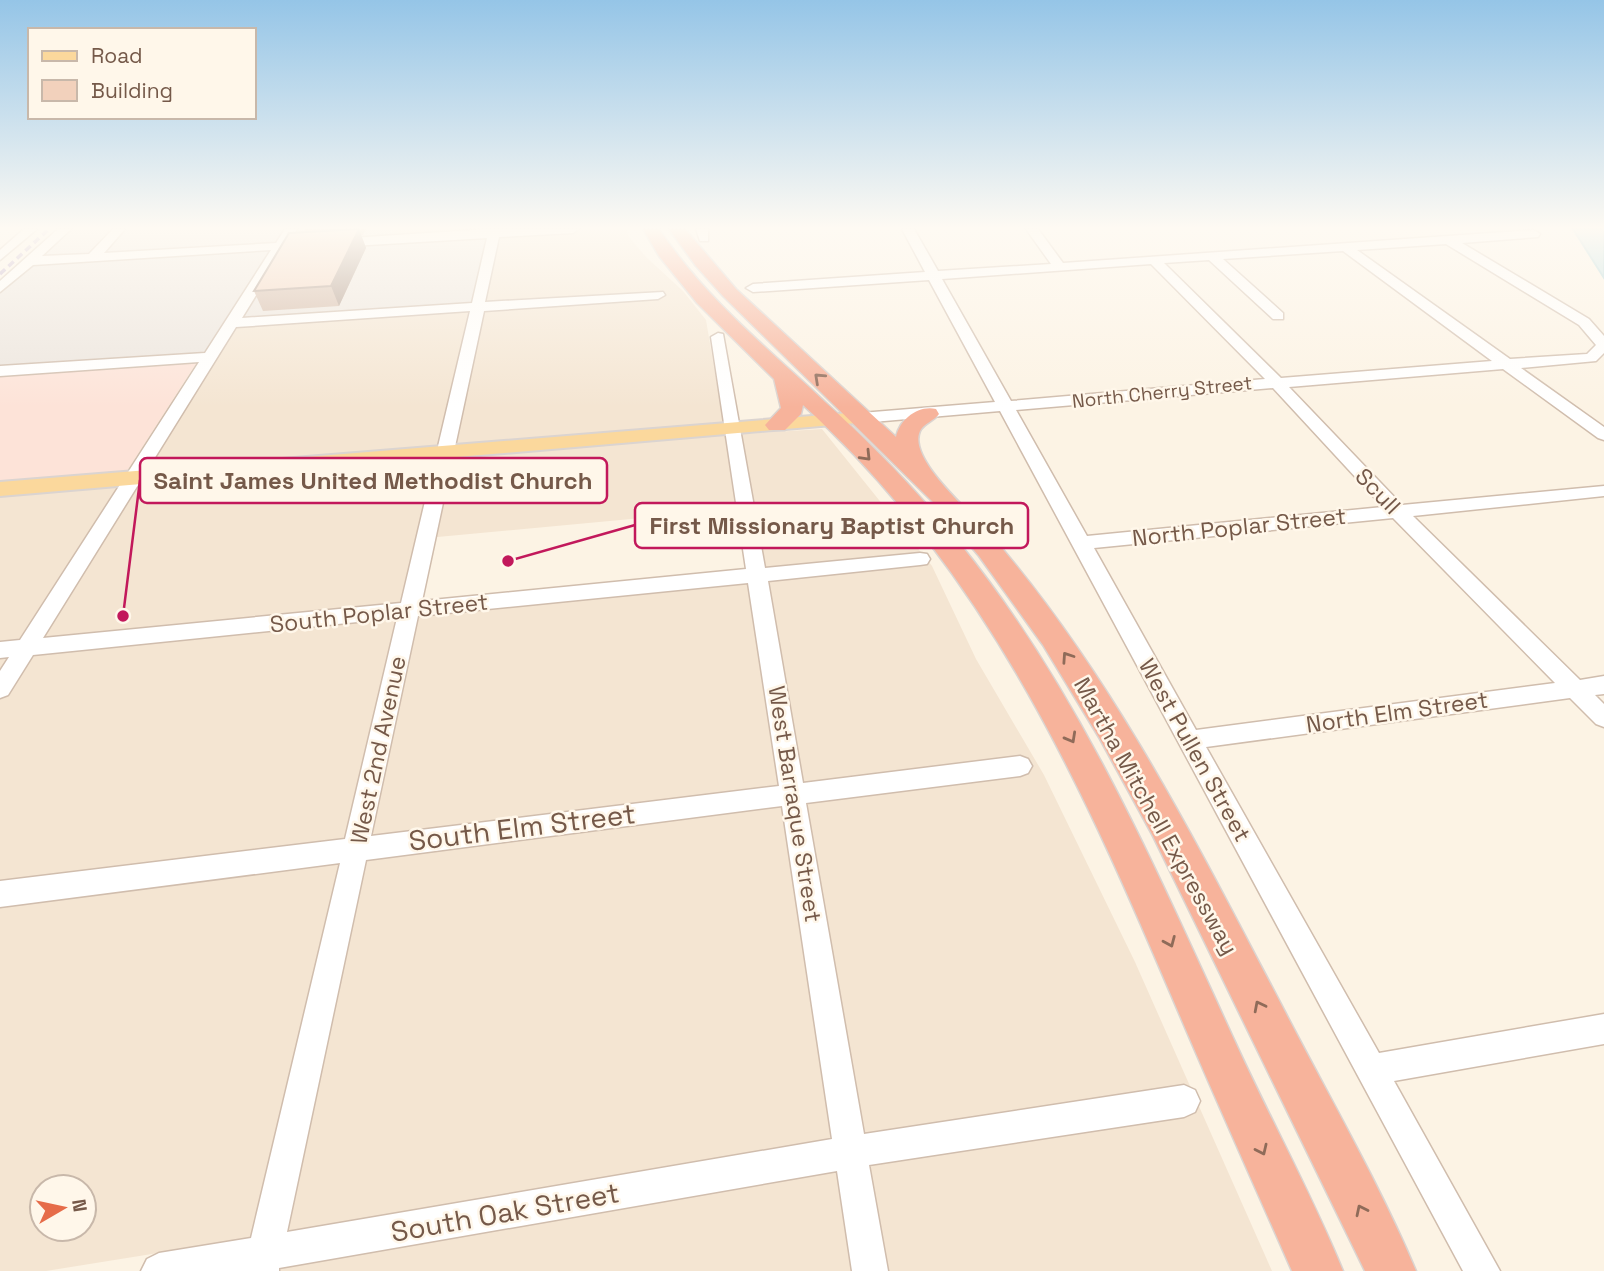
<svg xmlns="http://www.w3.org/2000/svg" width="1604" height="1271" viewBox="0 0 1604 1271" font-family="'Space Grotesk',sans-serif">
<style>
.residential{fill:#f4e5d2;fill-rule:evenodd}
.commercial{fill:#fde3d8}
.industrial{fill:#ece5de}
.water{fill:#b8dfe6;stroke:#9fcfd8;stroke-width:2}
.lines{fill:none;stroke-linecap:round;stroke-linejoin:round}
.minor-casing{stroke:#d0bdad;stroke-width:3}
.major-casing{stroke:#dbd4d0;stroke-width:4}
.highway-casing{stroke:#dbd4d0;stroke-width:3}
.minor{fill:#fff;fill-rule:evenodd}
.major{fill:#fbd89c;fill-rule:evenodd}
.highway{fill:#f7b39b;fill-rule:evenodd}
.rail{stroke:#b6a2c6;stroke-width:3.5;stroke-dasharray:7 4.5;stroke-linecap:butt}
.wall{fill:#d0b4a2}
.shaded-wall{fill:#a99284}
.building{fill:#f2d1bc;stroke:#a99284;stroke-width:2}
.oneway{stroke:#8f6b59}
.labels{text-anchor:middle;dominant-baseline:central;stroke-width:5;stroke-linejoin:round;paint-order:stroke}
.far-street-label{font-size:19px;fill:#755949;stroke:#fff7ea}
.street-label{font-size:23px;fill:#755949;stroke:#fff7ea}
.near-street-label{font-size:28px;fill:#755949;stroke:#fff7ea}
.leader{fill:none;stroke:#c2185b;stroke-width:2.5}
.callout-dot{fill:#c2185b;stroke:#fff7ea;stroke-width:2.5}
.callout{fill:#fff7ea;stroke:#c2185b;stroke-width:2.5}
.callout-label{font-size:24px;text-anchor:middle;font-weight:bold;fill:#755949}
</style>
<rect width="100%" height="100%" fill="#fcf3e4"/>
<path class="residential" d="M 393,229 L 626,229 L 629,237 L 646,257 L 683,291 L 706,320 L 738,509 L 416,539 L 396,618 L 768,581 L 742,434 L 822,429 L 932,566 L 976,659 L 1044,775 L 1135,962 L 1272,1271 L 276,1271 L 283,1233 L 46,1271 L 0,1271 L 0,496 L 136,486 L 235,326 L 483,309 L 499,231 L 389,237 ZM 42,1187 L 84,1187 L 84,1229 L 42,1229 Z"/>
<path class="commercial" d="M 197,362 L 125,474 L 0,484 L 0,375 Z"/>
<path class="industrial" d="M 70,229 L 393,229 L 387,241 L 487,237 L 472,304 L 227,321 L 204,353 L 0,368 L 0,291 Z"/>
<path class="water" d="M 1573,229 L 1604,229 L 1604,278 Z"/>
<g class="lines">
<defs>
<g id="minor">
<path d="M 24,229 L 37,229 L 0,260 L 0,250 Z"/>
<path d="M 58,229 L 71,229 L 42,256 L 89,254 L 113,229 L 125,229 L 104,253 L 276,243 L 285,229 L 297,229 L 289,242 L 489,229 L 579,229 L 573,233 L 499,237 L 485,302 L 663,292 L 665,295 L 658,299 L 484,311 L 422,601 L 746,569 L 711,337 L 718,333 L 723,334 L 765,568 L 920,553 L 927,554 L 930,559 L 927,564 L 920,565 L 768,581 L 803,783 L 1020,756 L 1028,759 L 1032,766 L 1028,773 L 1020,776 L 806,803 L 864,1134 L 1184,1085 L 1195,1090 L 1200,1101 L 1195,1112 L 1184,1117 L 869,1165 L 888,1271 L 852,1271 L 837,1171 L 279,1268 L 279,1271 L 141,1271 L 147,1259 L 159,1253 L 251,1238 L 340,863 L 0,907 L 0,881 L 345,839 L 397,618 L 33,655 L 8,695 L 0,698 L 0,671 L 9,657 L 0,658 L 0,642 L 20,640 L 199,362 L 0,376 L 0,366 L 205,353 L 271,250 L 33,265 L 0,292 L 0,281 ZM 487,238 L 472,303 L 242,318 L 284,250 ZM 470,311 L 401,603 L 43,638 L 236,327 ZM 748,583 L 779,786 L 371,836 L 418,616 ZM 782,806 L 832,1139 L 287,1232 L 366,860 Z"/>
<path d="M 696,229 L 708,229 L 708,241 L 700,241 Z"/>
<path d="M 902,229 L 914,229 L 938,271 L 1051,264 L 1026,229 L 1038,229 L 1063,263 L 1534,230 L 1540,234 L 1538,237 L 1462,243 L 1589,319 L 1604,336 L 1604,353 L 1596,361 L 1521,368 L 1604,427 L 1604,440 L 1598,438 L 1503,369 L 1289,387 L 1402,505 L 1604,486 L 1604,496 L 1413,516 L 1580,680 L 1604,676 L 1604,694 L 1595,695 L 1604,704 L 1604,727 L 1596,724 L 1570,698 L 1206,747 L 1379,1053 L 1604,1014 L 1604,1044 L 1394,1081 L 1500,1271 L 1463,1271 L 1000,411 L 861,423 L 853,418 L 861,413 L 995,402 L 929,280 L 753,292 L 746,288 L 753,284 L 925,272 ZM 1446,244 L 1579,325 L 1596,345 L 1587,354 L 1510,359 L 1357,250 ZM 1343,251 L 1492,361 L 1281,378 L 1164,263 L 1209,260 L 1273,319 L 1283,319 L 1283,313 L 1223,259 ZM 1151,264 L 1265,379 L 1011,401 L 942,279 ZM 1273,388 L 1383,507 L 1087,536 L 1016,410 ZM 1393,518 L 1555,683 L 1196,730 L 1094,548 Z"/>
</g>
<path id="major" d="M 861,412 L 868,414 L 871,418 L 868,422 L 0,496 L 0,482 Z"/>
<g id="highway">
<path d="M 643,229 L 659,229 C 704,297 766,347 825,402 C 873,445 920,494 960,544 C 1080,692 1156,870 1235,1042 C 1270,1119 1311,1193 1343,1271 L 1292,1271 C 1256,1189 1219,1107 1184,1025 C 1086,794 993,578 803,405 L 801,414 L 785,430 L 769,430 L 765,425 L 781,408 L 774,379 L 697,303 L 659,256 Z"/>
<path d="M 669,229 L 685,229 L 736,289 L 896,437 C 900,419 918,405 936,409 L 939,414 C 934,421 924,423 920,431 C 907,459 971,512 988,532 C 1112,674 1198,846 1285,1012 C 1329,1097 1379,1183 1416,1271 L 1365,1271 L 1153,836 L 1100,739 L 1043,645 L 979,556 L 934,503 L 723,296 L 696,266 Z"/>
</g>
</defs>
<use href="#minor" class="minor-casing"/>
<use href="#major" class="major-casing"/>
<use href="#highway" class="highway-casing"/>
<use href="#minor" class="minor"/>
<use href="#major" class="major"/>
<use href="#highway" class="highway"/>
<path class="rail" d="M 0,274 L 49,229"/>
</g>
<path class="wall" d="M 304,229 L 366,229 L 363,235 L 361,235 L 366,248 L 339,306 L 263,311 L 254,291 L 305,232 Z"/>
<path class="shaded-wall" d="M 359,229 L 366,248 L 339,306 L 331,286 Z"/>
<path class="building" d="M 359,229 L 331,286 L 254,291 L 289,233 Z"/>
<defs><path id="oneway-chevron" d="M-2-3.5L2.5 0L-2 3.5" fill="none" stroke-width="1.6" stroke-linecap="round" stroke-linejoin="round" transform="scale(1.75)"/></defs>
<g class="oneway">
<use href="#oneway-chevron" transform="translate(819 378) rotate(-137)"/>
<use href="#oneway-chevron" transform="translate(866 456) rotate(46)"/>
<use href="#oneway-chevron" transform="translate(1067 657) rotate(-124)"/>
<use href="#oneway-chevron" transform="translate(1071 738) rotate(61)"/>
<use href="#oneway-chevron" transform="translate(1170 942) rotate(67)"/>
<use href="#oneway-chevron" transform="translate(1259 1006) rotate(-117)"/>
<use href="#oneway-chevron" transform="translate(1262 1150) rotate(65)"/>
<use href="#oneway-chevron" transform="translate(1361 1210) rotate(-116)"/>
</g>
<linearGradient id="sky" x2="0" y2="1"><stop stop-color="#95c5e7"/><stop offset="0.56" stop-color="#fefaf3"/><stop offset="1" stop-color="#fefaf3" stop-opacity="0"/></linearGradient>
<rect width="1604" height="407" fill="url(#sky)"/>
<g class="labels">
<g class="far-street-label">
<text transform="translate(1162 392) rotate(-6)">North Cherry Street</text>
</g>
<g class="street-label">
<text transform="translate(1378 491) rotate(46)">Scull</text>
<text transform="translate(1239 527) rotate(-6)">North Poplar Street</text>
<text transform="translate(379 613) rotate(-6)">South Poplar Street</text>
<text transform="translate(1397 712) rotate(-8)">North Elm Street</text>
<text transform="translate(378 750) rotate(-78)">West 2nd Avenue</text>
<text transform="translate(1195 750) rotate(61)">West Pullen Street</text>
<text transform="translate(795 804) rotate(81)">West Barraque Street</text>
<text transform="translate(1156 816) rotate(61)">Martha Mitchell Expressway</text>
</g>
<g class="near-street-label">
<text transform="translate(522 827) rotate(-7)">South Elm Street</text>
<text transform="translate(505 1212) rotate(-10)">South Oak Street</text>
</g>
</g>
<path class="leader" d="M123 616L140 480M508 561L635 525"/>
<g class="callout-dot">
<circle cx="123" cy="616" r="7"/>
<circle cx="508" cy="561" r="7"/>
</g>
<g class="callout">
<rect x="140" y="458" width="467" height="45" rx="7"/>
<rect x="635" y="503" width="393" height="45" rx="7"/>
</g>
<g class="callout-label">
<text x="373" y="489">Saint James United Methodist Church</text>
<text x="832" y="534">First Missionary Baptist Church</text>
</g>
<rect x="28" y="28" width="228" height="91" fill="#fff7ea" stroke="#c8b8aa" stroke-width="2"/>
<rect x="42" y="51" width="35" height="10" fill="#fbd89c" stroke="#c8b8aa" stroke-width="2"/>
<text x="91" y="63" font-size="21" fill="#755949">Road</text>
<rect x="42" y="80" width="35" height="21" fill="#f2d1bc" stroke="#c8b8aa" stroke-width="2"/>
<text x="91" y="98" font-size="21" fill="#755949">Building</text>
<g transform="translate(63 1208) rotate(81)"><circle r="33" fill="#fff7ea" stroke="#c8b8aa" stroke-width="2"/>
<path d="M0-5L12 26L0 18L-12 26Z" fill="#e66c49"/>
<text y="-10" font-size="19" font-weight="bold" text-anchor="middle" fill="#755949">N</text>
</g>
</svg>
